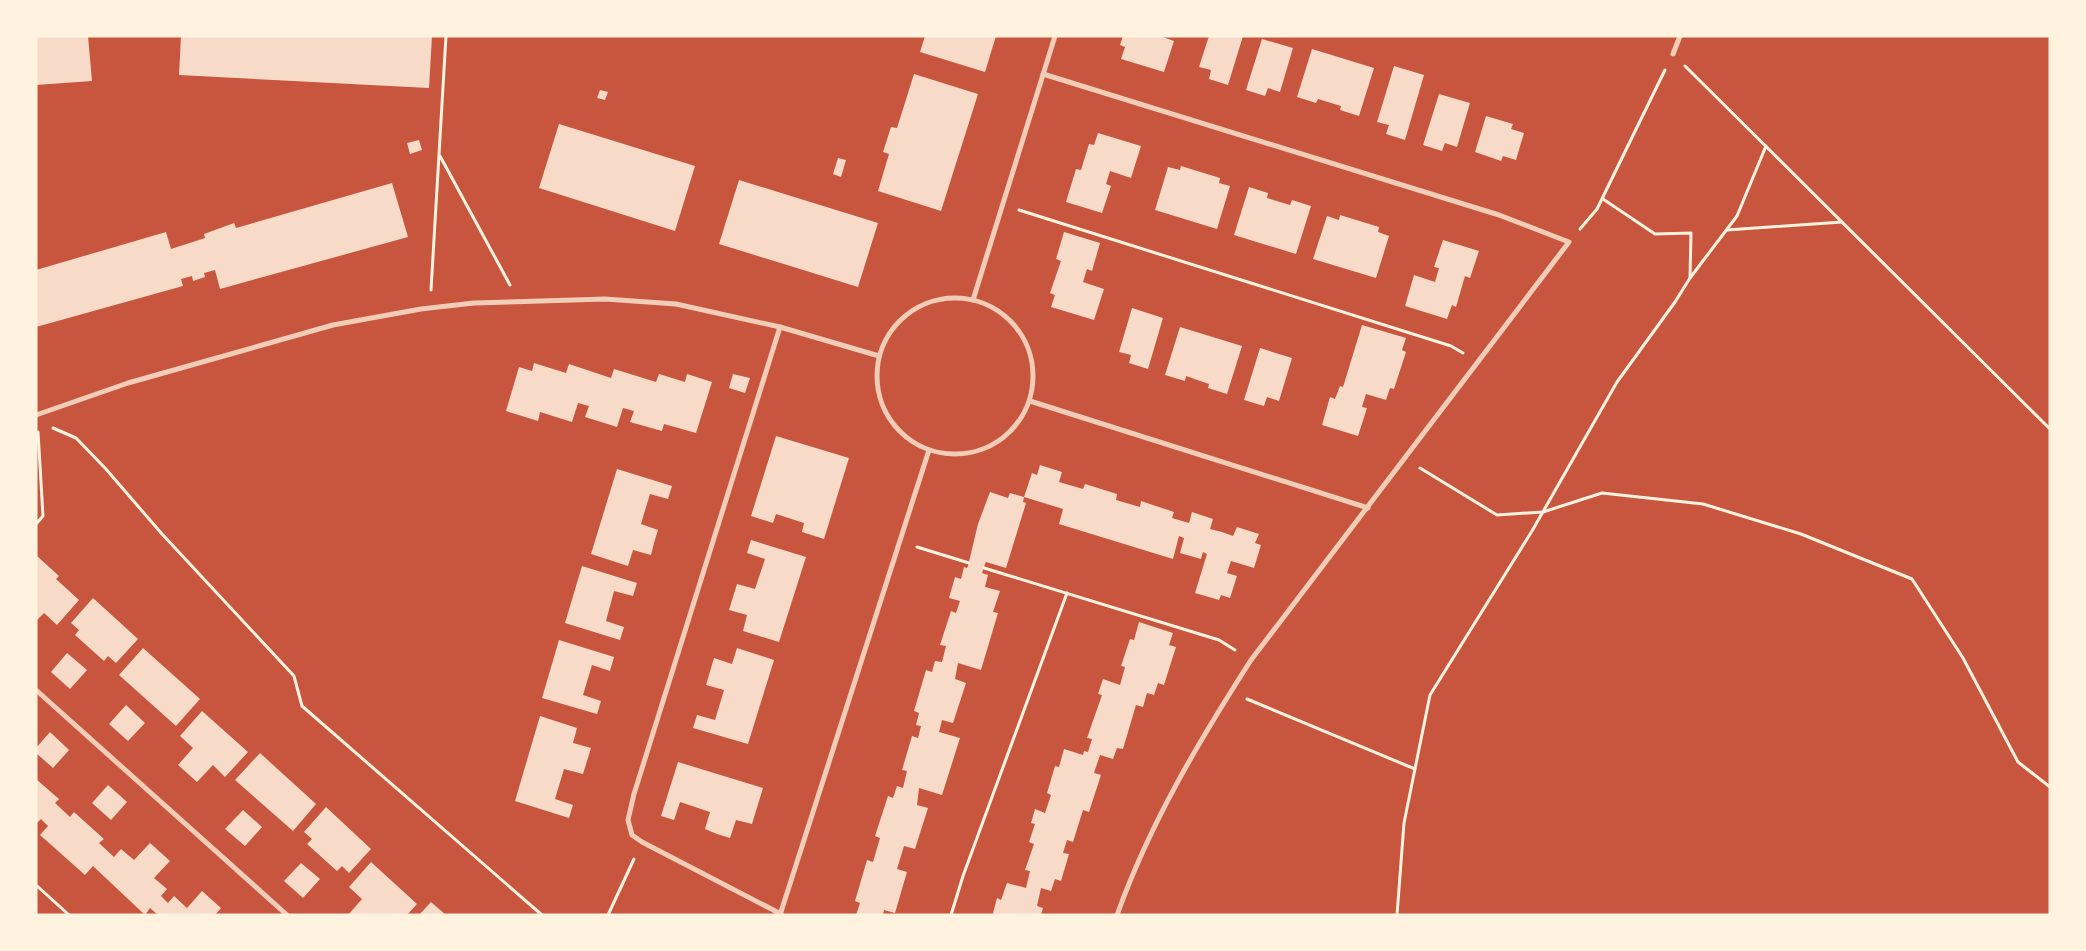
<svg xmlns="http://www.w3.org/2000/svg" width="2086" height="951" viewBox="0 0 2086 951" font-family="Commissioner,sans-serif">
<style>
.building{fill:#f7dbc8}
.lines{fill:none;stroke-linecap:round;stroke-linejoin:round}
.path{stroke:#fff3e0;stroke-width:3}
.minor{stroke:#f1ccb7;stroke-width:5}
</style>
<rect width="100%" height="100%" fill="#c8553d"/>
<g class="building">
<path d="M 36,36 L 88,36 L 92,81 L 36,85 Z"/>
<path d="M 181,36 L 432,36 L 429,88 L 179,75 Z"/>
<path d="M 925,36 L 996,36 L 985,72 L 920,52 Z"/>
<path d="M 1123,36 L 1160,36 L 1174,41 L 1164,72 L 1121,59 L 1125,47 L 1120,45 Z"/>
<path d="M 1209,36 L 1243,36 L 1228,85 L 1209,79 L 1211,70 L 1199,67 Z"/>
<path d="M 1262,39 L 1293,48 L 1280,92 L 1268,88 L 1265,96 L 1246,90 Z"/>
<path d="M 1312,49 L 1374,68 L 1359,116 L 1340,110 L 1341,106 L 1318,99 L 1316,103 L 1297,97 Z"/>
<path d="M 1394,66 L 1424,75 L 1405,140 L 1386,134 L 1389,125 L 1377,122 Z"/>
<path d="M 914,74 L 978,94 L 941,211 L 878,191 L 889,154 L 883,152 L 891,127 L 897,128 Z"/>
<path d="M 600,90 L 608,92 L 605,100 L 597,98 Z"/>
<path d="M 1439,94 L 1470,103 L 1457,147 L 1445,143 L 1442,151 L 1423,145 Z"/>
<path d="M 1486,116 L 1513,124 L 1511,129 L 1524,133 L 1516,160 L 1503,156 L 1501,161 L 1475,152 Z"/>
<path d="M 559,124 L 695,166 L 675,231 L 539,188 Z"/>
<path d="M 1098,133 L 1141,146 L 1131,178 L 1110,171 L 1106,184 L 1111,186 L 1102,213 L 1066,202 L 1076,169 L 1081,170 L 1089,144 L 1094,145 Z"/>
<path d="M 419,140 L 422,150 L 410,154 L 407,143 Z"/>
<path d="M 838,158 L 846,160 L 841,177 L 833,174 Z"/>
<path d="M 1181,166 L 1220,178 L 1219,183 L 1230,186 L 1217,229 L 1155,210 L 1168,167 L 1180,170 Z"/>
<path d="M 739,180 L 878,223 L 858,287 L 719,244 Z"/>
<path d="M 392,183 L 408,237 L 220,289 L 215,270 L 204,273 L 205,277 L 193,281 L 192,276 L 181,279 L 183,286 L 36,327 L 36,270 L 166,232 L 171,249 L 205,238 L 204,234 L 234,223 L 236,228 Z"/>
<path d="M 1249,187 L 1268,193 L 1267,198 L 1290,205 L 1292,200 L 1311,206 L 1296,254 L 1234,235 Z"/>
<path d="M 1340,215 L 1379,227 L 1378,232 L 1389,236 L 1376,278 L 1313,259 L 1327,216 L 1339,220 Z"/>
<path d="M 1064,232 L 1100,243 L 1092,271 L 1087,269 L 1083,282 L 1104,289 L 1094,320 L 1051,307 L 1055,295 L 1050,293 L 1061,261 L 1056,259 Z"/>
<path d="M 1443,240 L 1479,251 L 1470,278 L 1465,276 L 1456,307 L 1452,305 L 1447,319 L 1405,306 L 1414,275 L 1435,282 L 1439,268 L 1434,267 Z"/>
<path d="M 1132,308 L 1163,318 L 1148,369 L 1129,363 L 1131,355 L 1119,352 Z"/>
<path d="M 1362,325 L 1406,338 L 1402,350 L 1406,352 L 1394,389 L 1390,388 L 1386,400 L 1366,394 L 1362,407 L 1367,408 L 1358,436 L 1322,425 L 1330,397 L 1335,399 L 1340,386 L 1343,387 Z"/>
<path d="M 1180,327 L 1242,346 L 1227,394 L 1208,388 L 1209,384 L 1186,376 L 1185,381 L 1165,375 Z"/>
<path d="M 1260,348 L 1292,358 L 1279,401 L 1267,397 L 1264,406 L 1244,400 Z"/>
<path d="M 534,363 L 566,373 L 569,364 L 611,378 L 614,369 L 656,382 L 659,374 L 685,382 L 687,374 L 712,382 L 696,433 L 664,424 L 662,431 L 630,422 L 634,411 L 623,408 L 617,427 L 585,417 L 589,406 L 578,403 L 572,422 L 540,412 L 538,421 L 506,411 L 519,367 L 532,371 Z"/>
<path d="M 733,374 L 750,378 L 745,393 L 729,388 Z"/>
<path d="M 776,436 L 849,458 L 824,539 L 802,532 L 804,523 L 776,514 L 773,523 L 751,516 Z"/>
<path d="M 1040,465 L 1062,472 L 1059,482 L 1083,489 L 1085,484 L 1117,494 L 1116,500 L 1140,507 L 1141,501 L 1174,512 L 1172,518 L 1189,523 L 1192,512 L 1213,519 L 1210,529 L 1222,532 L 1233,536 L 1237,527 L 1259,534 L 1255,543 L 1261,545 L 1254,568 L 1231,561 L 1227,573 L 1237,576 L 1230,598 L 1221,595 L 1219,600 L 1195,593 L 1207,554 L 1203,552 L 1201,559 L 1180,553 L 1184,538 L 1179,536 L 1173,559 L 1059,524 L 1063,509 L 1024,497 L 1032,473 L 1037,475 Z"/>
<path d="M 617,469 L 672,486 L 668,499 L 650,494 L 641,524 L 658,530 L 654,543 L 651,555 L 633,550 L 628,566 L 591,554 Z"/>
<path d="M 990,492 L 1008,498 L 1010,493 L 1024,497 L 1023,502 L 1026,503 L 1006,568 L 986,562 L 985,564 L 982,573 L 988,575 L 985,587 L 1000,591 L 993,612 L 998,613 L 981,670 L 958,663 L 955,679 L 966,683 L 953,723 L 942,720 L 939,732 L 960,738 L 942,795 L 919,788 L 917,805 L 928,808 L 915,849 L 904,846 L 897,869 L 907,872 L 895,913 L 884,910 L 883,915 L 856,915 L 860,903 L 855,901 L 867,860 L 873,862 L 880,838 L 875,836 L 888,796 L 893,798 L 897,786 L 903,788 L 907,771 L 902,770 L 912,736 L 918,738 L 921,726 L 916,725 L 919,713 L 914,711 L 926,670 L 932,672 L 935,661 L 942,662 L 946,646 L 940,645 L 951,611 L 956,613 L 960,601 L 949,598 L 955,577 L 961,579 L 964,567 L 967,568 L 968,566 L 978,524 Z"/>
<path d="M 751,540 L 806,557 L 779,642 L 743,631 L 747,615 L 729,610 L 737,584 L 755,589 L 765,559 L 747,553 Z"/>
<path d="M 37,556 L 59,576 L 56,579 L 79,600 L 57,625 L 44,613 L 36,621 Z"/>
<path d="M 582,566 L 637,583 L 633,596 L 614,591 L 606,621 L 624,627 L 620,640 L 565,623 Z"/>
<path d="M 93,598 L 138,639 L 116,663 L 108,656 L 104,661 L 75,635 L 79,630 L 71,623 Z"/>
<path d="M 1139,622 L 1173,633 L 1169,645 L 1176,647 L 1164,685 L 1158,683 L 1154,695 L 1147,693 L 1143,707 L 1136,705 L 1123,749 L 1117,748 L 1113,759 L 1100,755 L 1094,773 L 1101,775 L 1089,812 L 1083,810 L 1073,842 L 1067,840 L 1063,853 L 1069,854 L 1061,881 L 1055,879 L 1051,891 L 1041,888 L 1037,906 L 1043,908 L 1041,915 L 996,915 L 993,913 L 997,898 L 1001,900 L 1007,883 L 1026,888 L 1030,871 L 1025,870 L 1034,844 L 1029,842 L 1035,824 L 1031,823 L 1035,809 L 1045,813 L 1051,795 L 1047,793 L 1055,766 L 1059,767 L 1064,749 L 1083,755 L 1084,751 L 1088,752 L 1092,739 L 1087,738 L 1102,695 L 1098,694 L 1103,679 L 1120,685 L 1125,667 L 1121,666 L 1130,639 L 1134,640 Z"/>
<path d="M 559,640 L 614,657 L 610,671 L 592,665 L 583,695 L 601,701 L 597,714 L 542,698 Z"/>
<path d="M 143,648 L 200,699 L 176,726 L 119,675 Z"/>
<path d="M 737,648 L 774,660 L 748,744 L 693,728 L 697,715 L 715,720 L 724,690 L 706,685 L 714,658 L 732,664 Z"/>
<path d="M 67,653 L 87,670 L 70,689 L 51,672 Z"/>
<path d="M 126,705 L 145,723 L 128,741 L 109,724 Z"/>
<path d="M 202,711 L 248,752 L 225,777 L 213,765 L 197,782 L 178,765 L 193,748 L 180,736 Z"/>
<path d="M 540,716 L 577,728 L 573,743 L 591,748 L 583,774 L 564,769 L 555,799 L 573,805 L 569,818 L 515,801 Z"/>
<path d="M 50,732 L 69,750 L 53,768 L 36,753 L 36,748 Z"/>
<path d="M 260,753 L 316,804 L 293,831 L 235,780 Z"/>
<path d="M 678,762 L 763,788 L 752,824 L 736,820 L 730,838 L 717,834 L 705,829 L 710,812 L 680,802 L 674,820 L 661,816 Z"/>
<path d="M 36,779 L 59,799 L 55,803 L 70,817 L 74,812 L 104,839 L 99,843 L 114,857 L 121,849 L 134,860 L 150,843 L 170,861 L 154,878 L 167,889 L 161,896 L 168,903 L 174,896 L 187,908 L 202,891 L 221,908 L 215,915 L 158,915 L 150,908 L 145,915 L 93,866 L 85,875 L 40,835 L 48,826 L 41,819 L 36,824 Z"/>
<path d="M 108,785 L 127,802 L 111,820 L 92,803 Z"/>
<path d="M 326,807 L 371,849 L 349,873 L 342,866 L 337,871 L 307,844 L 312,839 L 304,832 Z"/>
<path d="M 243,810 L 262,827 L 245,846 L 225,829 Z"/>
<path d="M 371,862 L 417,904 L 407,915 L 348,915 L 362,899 L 349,887 Z"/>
<path d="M 301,863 L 320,879 L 303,898 L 284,881 Z"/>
<path d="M 431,902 L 446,915 L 419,915 Z"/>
</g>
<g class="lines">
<g class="path">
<path d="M 1685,66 L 2050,429"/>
<path d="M 440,156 L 510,285"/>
<path d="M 1603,199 L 1655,234 L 1691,233 L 1690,277"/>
<path d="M 1019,210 L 1451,346 L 1463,353"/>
<path d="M 1580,229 L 1597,209 L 1665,70"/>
<path d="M 1727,230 L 1842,222"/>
<path d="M 431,290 L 446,36"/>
<path d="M 53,428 L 76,438 L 105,468 L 162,534 L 294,676 L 302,706 L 542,915"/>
<path d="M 1420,468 L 1497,515 L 1543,512 L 1602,493 L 1703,504 L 1801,534 L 1912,579 L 1963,658 L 2018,762 L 2050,787"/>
<path d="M 36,524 L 43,516 L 38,432"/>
<path d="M 917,547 L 969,563"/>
<path d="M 984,568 L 1219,640 L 1235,650"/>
<path d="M 1247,699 L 1415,769"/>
<path d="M 36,885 L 69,915"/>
<path d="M 608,915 L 634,859"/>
<path d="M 951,915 L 963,876 L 1067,593"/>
<path d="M 1397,915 L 1404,823 L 1430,695 L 1532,531 L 1617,382 L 1675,302 L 1690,278 L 1737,216 L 1766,146"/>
</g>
<g class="minor">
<path d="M 1673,54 L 1680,36"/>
<path d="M 1043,74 L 1499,215 L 1569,242 L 1251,660 C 1199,741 1150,823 1117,915"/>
<circle cx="955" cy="376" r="78"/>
<path d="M 973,300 L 1055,36"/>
<path d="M 780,327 L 634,794 L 628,820 L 632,835 L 642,842 L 781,914"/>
<path d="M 1030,401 L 1368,508"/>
<path d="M 36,415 L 128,383 L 333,325 L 421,309 L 474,303 L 605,299 L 676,304 L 780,327 L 879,356"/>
<path d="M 36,690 L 287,915"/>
<path d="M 780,915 L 929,450"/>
</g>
</g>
<rect width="2086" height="951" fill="none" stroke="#fff3e0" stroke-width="75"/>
</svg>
